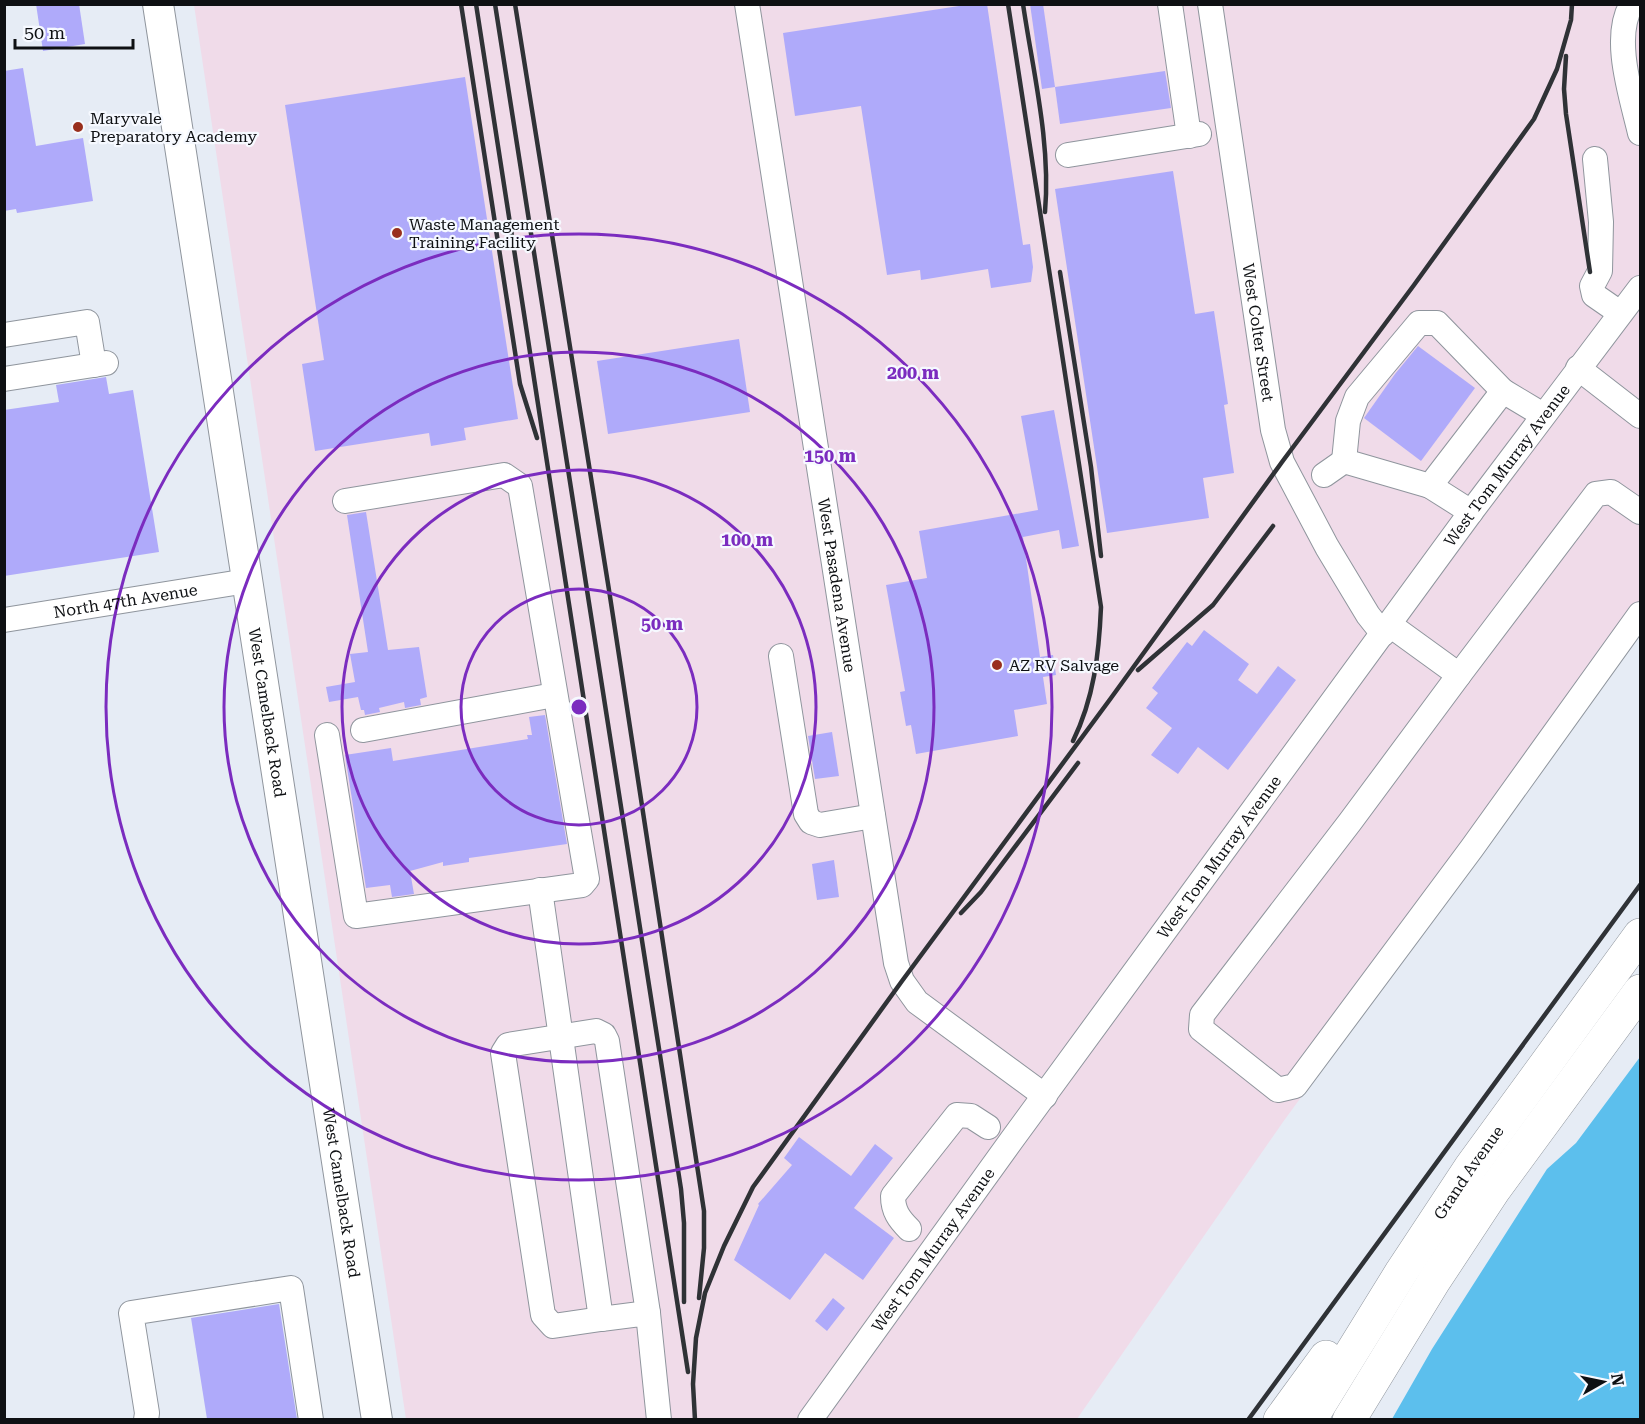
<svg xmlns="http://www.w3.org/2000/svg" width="1645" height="1424" viewBox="0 0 1645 1424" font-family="'Roboto Serif',serif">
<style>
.industrial{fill:#f0dbe9}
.water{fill:#5cbfed}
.building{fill:#afaafa}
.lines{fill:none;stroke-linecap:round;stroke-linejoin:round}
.minor-casing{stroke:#8f959d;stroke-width:26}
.major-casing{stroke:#8f959d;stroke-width:32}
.highway-casing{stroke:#8f959d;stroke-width:34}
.minor{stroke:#fff;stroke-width:24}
.major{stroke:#fff;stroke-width:30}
.highway{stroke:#fff;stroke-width:33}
.rail{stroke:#2f3236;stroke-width:4.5}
.ring{fill:none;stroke:#7b2cbf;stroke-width:3}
.poi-dot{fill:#992f1d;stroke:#f6f9ff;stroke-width:2}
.labels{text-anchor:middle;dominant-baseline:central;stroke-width:4.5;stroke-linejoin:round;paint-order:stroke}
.poi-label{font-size:16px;fill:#0e1013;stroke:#f6f9ff;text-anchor:start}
.street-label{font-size:16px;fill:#0e1013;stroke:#f6f9ff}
.centre{fill:#7b2cbf;stroke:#f6f9ff;stroke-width:3}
.ring-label{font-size:18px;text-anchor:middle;font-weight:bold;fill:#7b2cbf;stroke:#f6f9ff;stroke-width:4.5;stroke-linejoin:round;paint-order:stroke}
</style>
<rect width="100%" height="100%" fill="#e6ecf5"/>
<path class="industrial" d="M 194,5 L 1640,5 L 1640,633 L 1283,1122 L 1077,1419 L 406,1419 Z"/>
<path class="water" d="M 1640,1057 L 1640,1419 L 1392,1419 L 1432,1349 L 1547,1169 L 1576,1143 Z"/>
<g class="building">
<path d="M 36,4 L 79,4 L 85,44 L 43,51 Z"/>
<path d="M 972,4 L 987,4 L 1023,245 L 1030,244 L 1033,267 L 1031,282 L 991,288 L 988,269 L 921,280 L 920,270 L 887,275 L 861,106 L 795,116 L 783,33 Z"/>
<path d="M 1030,4 L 1043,4 L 1055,87 L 1042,89 Z"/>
<path d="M 23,68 L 36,146 L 83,138 L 93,201 L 17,213 L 16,209 L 4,211 L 4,71 Z"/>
<path d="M 1165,71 L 1171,108 L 1060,124 L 1055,87 Z"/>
<path d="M 465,77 L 518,419 L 464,428 L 466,440 L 431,446 L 429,433 L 315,451 L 302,364 L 324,360 L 285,105 Z"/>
<path d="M 1173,171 L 1195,314 L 1214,311 L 1228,404 L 1224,405 L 1234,473 L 1203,478 L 1209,518 L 1107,533 L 1055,189 Z"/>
<path d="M 739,339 L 750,412 L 608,434 L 597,361 Z"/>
<path d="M 1418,346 L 1475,388 L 1421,461 L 1364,418 L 1395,374 Z"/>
<path d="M 106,377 L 109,394 L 133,390 L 159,552 L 4,576 L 4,410 L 59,402 L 56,385 Z"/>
<path d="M 1054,410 L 1079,546 L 1062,549 L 1059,530 L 1023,537 L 1040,657 L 1053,655 L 1056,675 L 1043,677 L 1047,704 L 1014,710 L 1018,736 L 916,754 L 911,725 L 906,726 L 900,692 L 905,691 L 886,585 L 927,578 L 919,531 L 1038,510 L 1021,416 Z"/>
<path d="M 366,512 L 388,650 L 419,647 L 427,697 L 420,699 L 421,705 L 405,708 L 404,702 L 379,708 L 380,712 L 365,715 L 364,710 L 361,710 L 358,697 L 329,702 L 326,687 L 355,682 L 350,654 L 368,652 L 347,515 Z"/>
<path d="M 1204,630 L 1249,664 L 1238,680 L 1257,694 L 1278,666 L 1296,680 L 1228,770 L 1198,747 L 1178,774 L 1151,755 L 1172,728 L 1146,708 L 1158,693 L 1152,688 L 1187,642 L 1192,646 Z"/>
<path d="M 545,715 L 567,844 L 469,858 L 469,862 L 443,866 L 443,862 L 410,871 L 414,894 L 392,897 L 390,885 L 366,888 L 345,755 L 391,748 L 393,761 L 528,739 L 527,735 L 532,735 L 529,717 Z"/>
<path d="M 832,732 L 839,776 L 815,779 L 808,736 Z"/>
<path d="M 834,860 L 839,897 L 817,900 L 812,864 Z"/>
<path d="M 799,1137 L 851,1176 L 875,1144 L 893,1158 L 854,1208 L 894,1238 L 863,1280 L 825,1253 L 790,1300 L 734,1260 L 759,1205 L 758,1204 L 792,1165 L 784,1158 Z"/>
<path d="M 833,1298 L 845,1308 L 827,1331 L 815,1321 Z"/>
<path d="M 279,1304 L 297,1419 L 207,1419 L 191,1318 Z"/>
</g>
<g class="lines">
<defs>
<g id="minor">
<path id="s1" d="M 747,4 L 896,963 L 902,981 L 917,1002 L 1045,1096"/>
<path d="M 1170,4 L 1189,136"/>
<path id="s2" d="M 1210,4 L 1273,430 L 1282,462 L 1327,547 L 1368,615 L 1383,634"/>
<path d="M 1632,4 C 1611,37 1632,98 1640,133"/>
<path d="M 1068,155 L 1199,134"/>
<path d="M 1595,159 L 1601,222 L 1600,271 L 1592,286 L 1594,295 L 1620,313"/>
<path d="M 4,335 L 87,322 L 94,365"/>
<path d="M 1578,368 L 1640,416"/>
<path d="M 4,379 L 106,363"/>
<path d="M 1344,461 L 1348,421 L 1357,397 L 1419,323 L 1437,323 L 1503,391"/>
<path d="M 1324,475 L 1344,461 L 1430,486 L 1503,391 L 1543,415"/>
<path d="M 1430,486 L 1471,512"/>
<path id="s3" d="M 4,620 L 247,581"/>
<path d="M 1390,625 L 1459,675 L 1596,494 L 1611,492 L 1640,512"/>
<path d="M 781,656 L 806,814 L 811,822 L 820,825 L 873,816"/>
<path d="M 1459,675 L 1350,822 L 1202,1015 L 1201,1029 L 1278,1090 L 1295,1086 L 1472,848 L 1640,614"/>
<path d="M 363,730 L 554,695"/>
<path d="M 327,735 L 356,916 L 582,885 L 587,879 L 520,486 L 504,475 L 345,501"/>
<path d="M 540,890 L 601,1319 L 648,1313 L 659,1420"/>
<path d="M 909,1229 C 899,1219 893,1211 893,1196 L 957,1115 L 971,1116 L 988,1127"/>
<path d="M 601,1319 L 553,1326 L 543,1315 L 503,1053 L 508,1045 L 596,1031 L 604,1035 L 607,1041 L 648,1313"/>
<path d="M 146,1420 L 147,1413 L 131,1313 L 291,1288 L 311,1420"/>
<path id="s4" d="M 810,1420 L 1011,1141 L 1471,512 L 1640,288"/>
</g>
<g id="major">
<path id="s5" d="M 158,4 L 377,1420"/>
</g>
<g id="highway">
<path d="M 1280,1420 L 1326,1357"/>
<path id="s6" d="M 1310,1420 L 1402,1271 L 1470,1168 L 1640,935"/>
<path d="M 1349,1420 L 1434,1281 L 1494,1190 L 1640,991"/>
</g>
</defs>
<use href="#minor" class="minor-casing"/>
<use href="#major" class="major-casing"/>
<use href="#highway" class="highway-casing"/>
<use href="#minor" class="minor"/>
<use href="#major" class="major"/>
<use href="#highway" class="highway"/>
<g class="rail">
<path d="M 461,4 L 520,384 L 537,438"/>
<path d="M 476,4 L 688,1372"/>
<path d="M 495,4 L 681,1189 L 684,1223 L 684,1302"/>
<path d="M 515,4 L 609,590 L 704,1211 L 704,1248 L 699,1298"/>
<path d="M 1008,4 L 1101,607 C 1099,654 1094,698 1073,741"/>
<path d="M 1023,4 C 1033,72 1051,143 1045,212"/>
<path d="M 1566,56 L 1564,89 L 1566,114 L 1590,272"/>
<path d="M 1060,272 L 1091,467 L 1101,556"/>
<path d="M 1138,670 L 1213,605 L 1273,526"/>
<path d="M 961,913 L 981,892 L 1078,763"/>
<path d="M 695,1420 L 693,1384 L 696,1338 L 705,1293 L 724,1246 L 753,1187 L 902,981 L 1111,698 L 1282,462 L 1414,285 L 1534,119 L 1557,69 L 1571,20 L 1572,4"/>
<path d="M 1248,1420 L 1640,885"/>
</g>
</g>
<g class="ring">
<circle cx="579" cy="707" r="118"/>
<circle cx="579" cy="707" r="237"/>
<circle cx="579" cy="707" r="355"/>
<circle cx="579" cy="707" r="473"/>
</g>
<g class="poi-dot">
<circle cx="78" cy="127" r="6"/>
<circle cx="397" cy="233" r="6"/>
<circle cx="997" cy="665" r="6"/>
</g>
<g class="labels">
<g class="poi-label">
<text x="90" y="118">Maryvale<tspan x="90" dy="18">Preparatory Academy</tspan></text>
<text x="409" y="224">Waste Management<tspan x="409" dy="18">Training Facility</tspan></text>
<text x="1009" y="665">AZ RV Salvage</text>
</g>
<g class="street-label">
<text stroke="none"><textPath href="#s2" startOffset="332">West Colter Street</textPath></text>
<text stroke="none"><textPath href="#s4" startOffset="1182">West Tom Murray Avenue</textPath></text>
<text stroke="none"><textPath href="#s1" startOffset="588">West Pasadena Avenue</textPath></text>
<text stroke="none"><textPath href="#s3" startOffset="123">North 47th Avenue</textPath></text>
<text stroke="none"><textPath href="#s5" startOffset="717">West Camelback Road</textPath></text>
<text stroke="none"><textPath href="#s4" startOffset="696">West Tom Murray Avenue</textPath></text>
<text stroke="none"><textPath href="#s6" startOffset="294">Grand Avenue</textPath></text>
<text stroke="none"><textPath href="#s5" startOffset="1203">West Camelback Road</textPath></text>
<text stroke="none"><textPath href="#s4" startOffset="210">West Tom Murray Avenue</textPath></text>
</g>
</g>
<circle cx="579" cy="707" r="9" class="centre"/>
<g class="ring-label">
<text x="913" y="379">200 m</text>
<text x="830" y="462">150 m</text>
<text x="747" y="546">100 m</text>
<text x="662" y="630">50 m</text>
</g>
<rect width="1645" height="1424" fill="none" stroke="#0e1013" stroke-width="12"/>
<g transform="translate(1603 1382) rotate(81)" stroke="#f6f9ff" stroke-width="4.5" paint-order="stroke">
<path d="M0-4.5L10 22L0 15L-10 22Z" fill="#0e1013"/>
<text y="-9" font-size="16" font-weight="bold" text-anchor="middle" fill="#0e1013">N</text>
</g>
<path d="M15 39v9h118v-9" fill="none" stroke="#0e1013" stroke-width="3"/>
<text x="24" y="39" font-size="18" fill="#0e1013" stroke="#f6f9ff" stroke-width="4.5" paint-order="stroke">50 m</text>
</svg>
